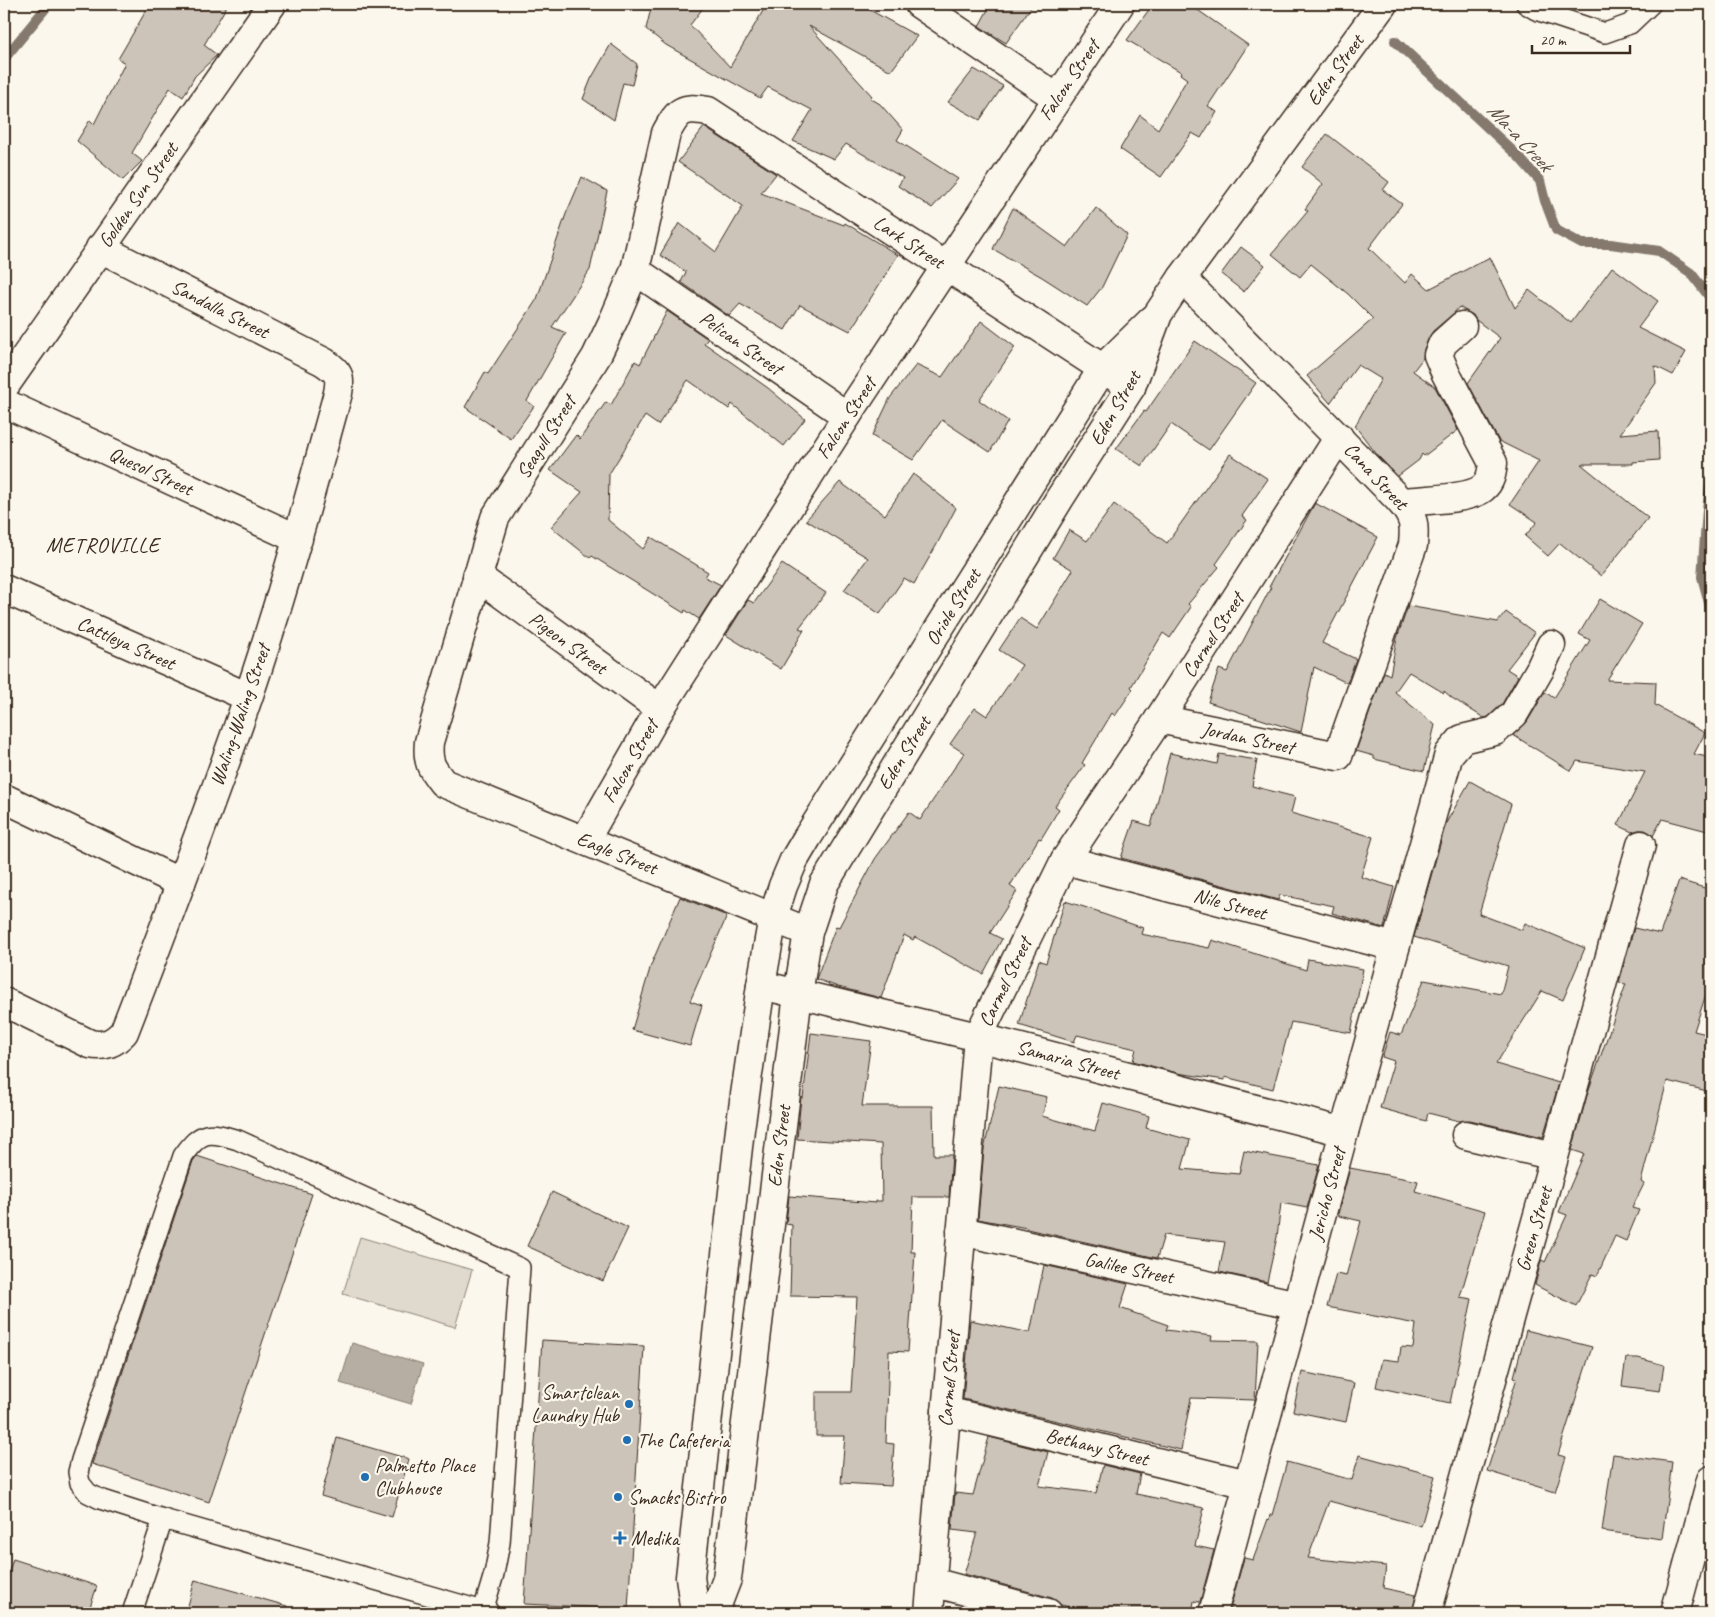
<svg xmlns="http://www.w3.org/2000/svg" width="1715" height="1617" viewBox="0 0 1715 1617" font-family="Caveat,sans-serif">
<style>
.green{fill:#dfd9ce;stroke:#8d8276}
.water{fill:#b6aea2;stroke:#85796d}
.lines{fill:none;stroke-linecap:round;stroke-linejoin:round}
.stream{stroke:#85796d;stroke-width:10}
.building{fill:#ccc4b9;stroke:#3b2a1e}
.service-casing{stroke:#3b2a1e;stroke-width:22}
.minor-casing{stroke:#3b2a1e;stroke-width:31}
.secondary-casing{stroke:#3b2a1e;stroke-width:31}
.service{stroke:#fbf7ec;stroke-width:19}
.minor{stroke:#fbf7ec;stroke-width:28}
.secondary{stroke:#fbf7ec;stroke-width:28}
.poi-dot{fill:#1f6fb2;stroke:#fbf7ec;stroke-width:2}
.labels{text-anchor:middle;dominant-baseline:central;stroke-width:4.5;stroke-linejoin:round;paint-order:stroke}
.street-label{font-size:20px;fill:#3b2a1e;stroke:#fbf7ec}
.poi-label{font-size:20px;fill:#3b2a1e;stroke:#fbf7ec;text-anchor:start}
.water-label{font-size:21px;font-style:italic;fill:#605246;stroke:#fbf7ec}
.neighbourhood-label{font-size:21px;letter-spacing:1px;fill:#3b2a1e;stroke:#fbf7ec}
</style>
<rect width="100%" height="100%" fill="#fbf7ec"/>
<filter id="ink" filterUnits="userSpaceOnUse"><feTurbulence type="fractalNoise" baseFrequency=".02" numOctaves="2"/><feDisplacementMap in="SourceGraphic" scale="10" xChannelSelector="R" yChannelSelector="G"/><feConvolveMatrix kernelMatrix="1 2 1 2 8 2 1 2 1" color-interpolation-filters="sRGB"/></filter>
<g filter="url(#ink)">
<path class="green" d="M 360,1237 L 472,1270 L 455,1327 L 343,1294 Z"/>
<path class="water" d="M 352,1343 L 423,1364 L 411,1404 L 340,1383 Z"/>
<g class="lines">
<g class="stream">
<path d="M 1395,41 L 1518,156 L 1540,181 L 1545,201 L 1556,230 L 1582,244 L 1611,244 L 1659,251 L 1691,273 L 1711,299"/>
<path d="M 4,59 L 49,4"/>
<path d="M 1711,478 L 1707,509 L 1702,577 L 1711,610"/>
</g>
</g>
<g class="building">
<path d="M 150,4 L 228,4 L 204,45 L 217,55 L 195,76 L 183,97 L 170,88 L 132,153 L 142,161 L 123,180 L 77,141 L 90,120 L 94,124 L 125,63 L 118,59 Z"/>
<path d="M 652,4 L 706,4 L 690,25 L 730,67 L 767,4 L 859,4 L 917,36 L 891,71 L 809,26 L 872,96 L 870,98 L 880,104 L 903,130 L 897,140 L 958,179 L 932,208 L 898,186 L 903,178 L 846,144 L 834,159 L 793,141 L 812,110 L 768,87 L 760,98 L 666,45 L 646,29 Z"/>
<path d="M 991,4 L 1033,4 L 1006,43 L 979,26 Z"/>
<path d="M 1153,4 L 1189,4 L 1248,45 L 1208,106 L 1217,112 L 1201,138 L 1192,133 L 1161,177 L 1120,149 L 1140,115 L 1158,129 L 1187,79 L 1180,74 L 1181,72 L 1127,40 Z"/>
<path d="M 611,44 L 637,64 L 632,85 L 623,83 L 614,120 L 583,99 L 591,79 Z"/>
<path d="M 974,69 L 1003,86 L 980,120 L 948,102 Z"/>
<path d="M 704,127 L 776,174 L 761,193 L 844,225 L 845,223 L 898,255 L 850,331 L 800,305 L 785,330 L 740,304 L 729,316 L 681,282 L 686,272 L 660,255 L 679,223 L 716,252 L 743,206 L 678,162 Z"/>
<path d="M 1327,134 L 1389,182 L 1383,190 L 1402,204 L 1369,248 L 1405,283 L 1412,274 L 1429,289 L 1490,257 L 1515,308 L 1529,290 L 1571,323 L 1612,267 L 1658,301 L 1638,328 L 1686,352 L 1673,375 L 1655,366 L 1656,383 L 1620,434 L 1658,431 L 1659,460 L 1633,462 L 1633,464 L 1581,464 L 1648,518 L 1601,576 L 1560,543 L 1548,556 L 1525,536 L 1537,522 L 1510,504 L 1539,461 L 1499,441 L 1468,383 L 1500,338 L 1476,320 L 1473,315 L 1459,307 L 1454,313 L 1433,331 L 1429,337 L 1424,349 L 1423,358 L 1413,371 L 1435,387 L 1458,430 L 1424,456 L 1422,454 L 1419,460 L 1398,476 L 1378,456 L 1355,426 L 1381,379 L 1358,365 L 1330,403 L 1307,376 L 1373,319 L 1348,294 L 1311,264 L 1300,277 L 1272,254 L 1308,211 L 1305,209 L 1323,184 L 1302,167 Z"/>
<path d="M 582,177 L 607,191 L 590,270 L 552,327 L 566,333 L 527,401 L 534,406 L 511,439 L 465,407 L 485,372 L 488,374 L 537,299 L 566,214 Z"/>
<path d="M 1013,208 L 1067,247 L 1096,208 L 1127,235 L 1102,287 L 1087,306 L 1042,277 L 993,249 Z"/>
<path d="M 1241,247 L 1265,265 L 1244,292 L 1221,274 Z"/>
<path d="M 667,311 L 708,339 L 704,343 L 768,388 L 805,419 L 784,446 L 732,404 L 729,409 L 688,380 L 658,425 L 645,416 L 609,474 L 608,520 L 643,549 L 651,537 L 708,572 L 705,577 L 721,585 L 699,619 L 685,610 L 684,613 L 592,556 L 590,558 L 551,527 L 582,492 L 550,470 L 576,435 L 580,439 L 606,402 L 611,405 L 635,361 L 640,364 Z"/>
<path d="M 981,321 L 1015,347 L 979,400 L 1008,421 L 990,452 L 942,420 L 913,460 L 872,436 L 890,398 L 916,365 L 942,377 Z"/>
<path d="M 1195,341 L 1256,383 L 1209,450 L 1171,424 L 1142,466 L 1116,449 L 1144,411 L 1146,412 Z"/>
<path d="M 1230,454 L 1268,479 L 1242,516 L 1247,520 L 1216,564 L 1219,567 L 1188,604 L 1191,607 L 1170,638 L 1163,633 L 1131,687 L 1133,689 L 1115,716 L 1112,713 L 1082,763 L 1085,765 L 1055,806 L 1059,809 L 1041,839 L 1039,838 L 1010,886 L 1017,891 L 990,933 L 1002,939 L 983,974 L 915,937 L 913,940 L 904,935 L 881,998 L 838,987 L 816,979 L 836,926 L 839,927 L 875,859 L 909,812 L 920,820 L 964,753 L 950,744 L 975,708 L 987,716 L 1022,665 L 999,650 L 1020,618 L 1037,629 L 1073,570 L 1053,558 L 1069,530 L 1087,541 L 1114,504 L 1167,543 Z"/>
<path d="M 913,474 L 956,508 L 936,546 L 914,584 L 904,578 L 880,614 L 844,590 L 868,558 L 806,520 L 840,482 L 885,515 Z"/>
<path d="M 1315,503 L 1378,537 L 1322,643 L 1356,659 L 1347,683 L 1314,667 L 1301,732 L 1208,702 L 1219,669 L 1227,672 L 1271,587 L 1269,587 Z"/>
<path d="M 782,564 L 826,593 L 799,628 L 804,630 L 781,669 L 726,635 L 748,600 L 754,603 Z"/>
<path d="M 1600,599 L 1642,624 L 1607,680 L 1656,682 L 1655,705 L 1705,733 L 1694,754 L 1711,758 L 1711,832 L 1662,819 L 1653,836 L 1645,830 L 1638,830 L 1632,832 L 1618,825 L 1645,772 L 1577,761 L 1571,771 L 1513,735 L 1527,722 L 1545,692 L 1554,698 L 1590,640 L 1579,634 Z"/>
<path d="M 1408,606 L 1498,622 L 1506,612 L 1535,633 L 1507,669 L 1518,676 L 1502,704 L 1488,717 L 1484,718 L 1452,698 L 1444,691 L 1444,693 L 1409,672 L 1395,692 L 1435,725 L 1424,771 L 1374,759 L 1374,756 L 1356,751 L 1384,672 L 1390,675 L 1397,638 Z"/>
<path d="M 1170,753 L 1217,764 L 1219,754 L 1257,760 L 1252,786 L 1295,797 L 1291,813 L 1373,837 L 1361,877 L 1394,887 L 1384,928 L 1332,913 L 1334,906 L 1280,895 L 1278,900 L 1121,858 L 1134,821 L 1151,826 Z"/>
<path d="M 1470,781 L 1511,804 L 1479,914 L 1522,930 L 1525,923 L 1585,948 L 1563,1000 L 1542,991 L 1496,1064 L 1559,1083 L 1543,1137 L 1470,1120 L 1459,1121 L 1428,1113 L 1426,1121 L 1380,1108 L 1394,1061 L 1382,1057 L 1390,1032 L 1401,1035 L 1424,980 L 1501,994 L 1508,966 L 1414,937 L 1446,823 Z"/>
<path d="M 1679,880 L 1711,890 L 1711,979 L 1694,1031 L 1711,1035 L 1711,1092 L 1667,1081 L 1641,1182 L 1644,1184 L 1632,1208 L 1639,1210 L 1626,1241 L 1615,1236 L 1597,1276 L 1592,1274 L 1576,1306 L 1535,1285 L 1541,1261 L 1542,1260 L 1545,1262 L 1567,1215 L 1559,1212 L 1584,1154 L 1572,1150 L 1588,1092 L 1626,984 L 1619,983 L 1634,928 L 1660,934 Z"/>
<path d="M 680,897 L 727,916 L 690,1001 L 702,1005 L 690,1046 L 632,1030 L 651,965 Z"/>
<path d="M 1065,901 L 1100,912 L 1100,913 L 1143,928 L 1141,934 L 1209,948 L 1212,940 L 1306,970 L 1308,959 L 1363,969 L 1351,1033 L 1291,1022 L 1273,1089 L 1225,1077 L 1225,1080 L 1177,1073 L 1133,1061 L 1136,1049 L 1077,1035 L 1074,1042 L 1019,1025 L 1039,960 L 1046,963 Z"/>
<path d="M 811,1033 L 871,1041 L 862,1106 L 933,1106 L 934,1155 L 952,1155 L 949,1197 L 913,1197 L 911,1252 L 915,1252 L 908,1352 L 889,1351 L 886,1443 L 894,1444 L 891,1486 L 841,1483 L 845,1436 L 816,1436 L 816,1392 L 851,1392 L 857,1297 L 790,1296 L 792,1225 L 786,1224 L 789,1196 L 876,1203 L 876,1201 L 882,1201 L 881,1144 L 797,1139 L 801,1097 L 803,1098 Z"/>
<path d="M 999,1086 L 1047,1097 L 1042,1116 L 1095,1131 L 1103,1103 L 1149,1116 L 1146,1128 L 1190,1140 L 1182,1169 L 1239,1174 L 1244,1151 L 1319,1165 L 1307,1208 L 1281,1203 L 1277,1237 L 1267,1282 L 1219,1272 L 1225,1242 L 1164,1235 L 1157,1258 L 1027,1229 L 1027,1228 L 978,1219 L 984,1149 Z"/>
<path d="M 197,1156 L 312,1194 L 209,1502 L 92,1464 L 193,1161 Z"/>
<path d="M 1350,1168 L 1418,1181 L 1415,1191 L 1485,1211 L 1460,1297 L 1472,1299 L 1450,1403 L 1376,1387 L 1382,1359 L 1399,1361 L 1401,1347 L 1413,1348 L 1416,1324 L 1327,1307 L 1336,1274 L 1346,1276 L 1361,1221 L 1339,1216 L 1338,1214 Z"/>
<path d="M 552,1192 L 628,1228 L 603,1281 L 527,1246 Z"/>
<path d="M 1044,1265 L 1128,1284 L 1120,1308 L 1168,1325 L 1166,1330 L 1212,1336 L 1211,1340 L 1258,1341 L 1255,1400 L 1191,1398 L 1181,1450 L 963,1399 L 970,1320 L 1030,1333 Z"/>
<path d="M 1526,1330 L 1592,1347 L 1558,1455 L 1566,1457 L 1555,1492 L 1487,1471 L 1517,1378 L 1514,1377 Z"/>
<path d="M 542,1340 L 644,1346 L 628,1609 L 524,1604 Z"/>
<path d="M 1626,1358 L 1638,1358 L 1664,1365 L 1660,1391 L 1622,1386 Z"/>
<path d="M 1302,1372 L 1354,1383 L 1346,1422 L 1293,1411 Z"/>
<path d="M 989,1437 L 1048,1452 L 1039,1486 L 1096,1493 L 1103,1465 L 1140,1474 L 1136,1494 L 1204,1508 L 1195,1546 L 1214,1550 L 1200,1602 L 1194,1601 L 1192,1613 L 1097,1613 L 1061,1605 L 1052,1598 L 964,1574 L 977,1533 L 952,1530 L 955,1493 L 973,1495 Z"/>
<path d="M 337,1438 L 409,1459 L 392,1517 L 321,1496 Z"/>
<path d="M 1613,1454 L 1672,1462 L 1662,1539 L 1602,1531 Z"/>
<path d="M 1359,1455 L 1435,1476 L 1421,1526 L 1329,1501 L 1308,1558 L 1386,1566 L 1383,1588 L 1416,1595 L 1412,1613 L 1247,1613 L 1230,1609 L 1244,1558 L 1253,1560 L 1268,1519 L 1269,1520 L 1270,1515 L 1272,1515 L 1287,1462 L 1352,1480 Z"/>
<path d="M 13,1559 L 97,1586 L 88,1613 L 4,1613 L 4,1587 Z"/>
<path d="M 195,1580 L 287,1606 L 286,1613 L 186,1613 Z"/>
</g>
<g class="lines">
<defs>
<g id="service">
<path d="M 1526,4 L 1536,10 L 1605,33 L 1630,24 L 1651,4"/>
<path d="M 132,1613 L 163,1519"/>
<path d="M 482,1613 L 483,1611 L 494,1574 L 500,1543 L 520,1268 L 238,1140 C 209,1131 201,1130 183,1156 L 81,1460 L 78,1472 L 80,1483 L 88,1493 L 100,1499 L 163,1519 L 483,1611 L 490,1613"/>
</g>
<g id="minor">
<path d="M 919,4 L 1057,98"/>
<path d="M 635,270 L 847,416"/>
<path d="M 4,387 L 272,4"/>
<path d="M 4,403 L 298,539"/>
<path d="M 1401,502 C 1421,500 1469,500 1483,488 C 1491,482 1492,472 1493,463 L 1446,374 L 1438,355 L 1443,343 L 1462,326"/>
<path d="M 477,576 L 660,709"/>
<path d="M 4,589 L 248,697"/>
<path d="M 1159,719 L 1338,756 L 1413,545 C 1415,524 1414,518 1401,502 L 1182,278"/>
<path d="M 4,798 L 181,883"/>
<path d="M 585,840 L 660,709 L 847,416 L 1120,4"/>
<path d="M 1065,860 L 1395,947"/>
<path d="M 808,932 L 443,783 C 431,768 427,762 429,742 L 495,518 L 596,357 L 615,317 L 635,270 L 666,133 C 678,111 682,106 708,111 L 1131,387"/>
<path d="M 761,985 L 978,1037 L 1344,1132"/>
<path d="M 4,1002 L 90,1044 C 105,1047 114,1043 124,1032 C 167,921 209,810 248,698 C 282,598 310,495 338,393 C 341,376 339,372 324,362 L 100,248"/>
<path d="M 1466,1135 L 1554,1156"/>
<path d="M 961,1231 L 1298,1305"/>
<path d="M 946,1411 L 1248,1484"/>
<path d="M 932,1582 L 1048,1613"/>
<path d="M 929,1613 L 978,1037 L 1065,860 L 1159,719 L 1339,437"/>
<path d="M 1213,1613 L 1344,1132 L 1449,754 L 1462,739 L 1495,731 L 1514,714 L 1540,669 L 1551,645"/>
<path d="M 1427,1613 L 1641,845"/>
<path d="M 1675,1613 L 1711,1480"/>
</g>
<g id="secondary">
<path d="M 695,1613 L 690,1577 L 740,1129 L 761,985 L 773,917 L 783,886 L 794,860 L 807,838 L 1103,368 L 1152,320"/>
<path d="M 714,1613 L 727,1579 L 798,994 L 808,932 L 824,884 L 1060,498 L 1131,387 L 1158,314 L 1182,278 L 1383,4"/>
</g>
</defs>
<use href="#service" class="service-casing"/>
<use href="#minor" class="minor-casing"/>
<use href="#secondary" class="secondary-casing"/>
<use href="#service" class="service"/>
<use href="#minor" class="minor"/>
<use href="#secondary" class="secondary"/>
</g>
</g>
<g class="poi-dot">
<circle cx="629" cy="1404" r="5"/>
<circle cx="627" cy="1440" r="5"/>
<circle cx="365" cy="1477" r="5"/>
<circle cx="618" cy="1497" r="5"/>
<path d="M617.5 1530.5h5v5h5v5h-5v5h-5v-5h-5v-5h5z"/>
</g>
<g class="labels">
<g class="street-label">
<text transform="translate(1335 70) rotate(-54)">Eden Street</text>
<text transform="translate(1069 80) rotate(-56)">Falcon Street</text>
<text transform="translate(138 195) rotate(-55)">Golden Sun Street</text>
<text transform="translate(909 242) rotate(33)">Lark Street</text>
<text transform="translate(220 309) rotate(27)">Sandalla Street</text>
<text transform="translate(741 343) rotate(35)">Pelican Street</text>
<text transform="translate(1115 408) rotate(-60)">Eden Street</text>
<text transform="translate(846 418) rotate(-57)">Falcon Street</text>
<text transform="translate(546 437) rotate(-58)">Seagull Street</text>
<text transform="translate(151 471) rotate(25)">Quesol Street</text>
<text transform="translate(1376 476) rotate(47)">Cana Street</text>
<text transform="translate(953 607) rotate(-58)">Oriole Street</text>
<text transform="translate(1213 635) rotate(-57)">Carmel Street</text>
<text transform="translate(126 643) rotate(24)">Cattleya Street</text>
<text transform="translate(568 643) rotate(36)">Pigeon Street</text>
<text transform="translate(240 715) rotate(-71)">Waling-Waling Street</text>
<text transform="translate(1248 738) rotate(12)">Jordan Street</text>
<text transform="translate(904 753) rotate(-58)">Eden Street</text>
<text transform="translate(630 761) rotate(-60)">Falcon Street</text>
<text transform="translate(617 853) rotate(22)">Eagle Street</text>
<text transform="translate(1230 904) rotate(15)">Nile Street</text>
<text transform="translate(1005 982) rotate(-64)">Carmel Street</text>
<text transform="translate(1068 1060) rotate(15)">Samaria Street</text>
<text transform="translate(779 1146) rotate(-83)">Eden Street</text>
<text transform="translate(1327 1194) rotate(-75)">Jericho Street</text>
<text transform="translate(1534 1229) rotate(-74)">Green Street</text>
<text transform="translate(1129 1268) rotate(12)">Galilee Street</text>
<text transform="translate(949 1379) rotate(-85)">Carmel Street</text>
<text transform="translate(1097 1447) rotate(14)">Bethany Street</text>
</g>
<g class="poi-label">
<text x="619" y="1392" text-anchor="end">Smartclean<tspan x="619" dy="23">Laundry Hub</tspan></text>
<text x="637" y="1440">The Cafeteria</text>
<text x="375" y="1465">Palmetto Place<tspan x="375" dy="23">Clubhouse</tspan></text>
<text x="628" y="1497">Smacks Bistro</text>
<text x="631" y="1538">Medika</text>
</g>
<g class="water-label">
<text transform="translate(1520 137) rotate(47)">Ma-a Creek</text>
</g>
<g class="neighbourhood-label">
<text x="103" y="545">METROVILLE</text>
</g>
</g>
<rect width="1715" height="1617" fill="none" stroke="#fbf7ec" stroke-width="20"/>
<rect x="10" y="10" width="1695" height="1597" fill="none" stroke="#3b2a1e" stroke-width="2" filter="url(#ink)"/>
<path d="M1532 45v8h98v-8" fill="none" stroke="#3b2a1e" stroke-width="2.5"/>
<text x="1540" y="45" font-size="15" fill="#3b2a1e" stroke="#fbf7ec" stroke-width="4" paint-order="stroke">20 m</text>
</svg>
